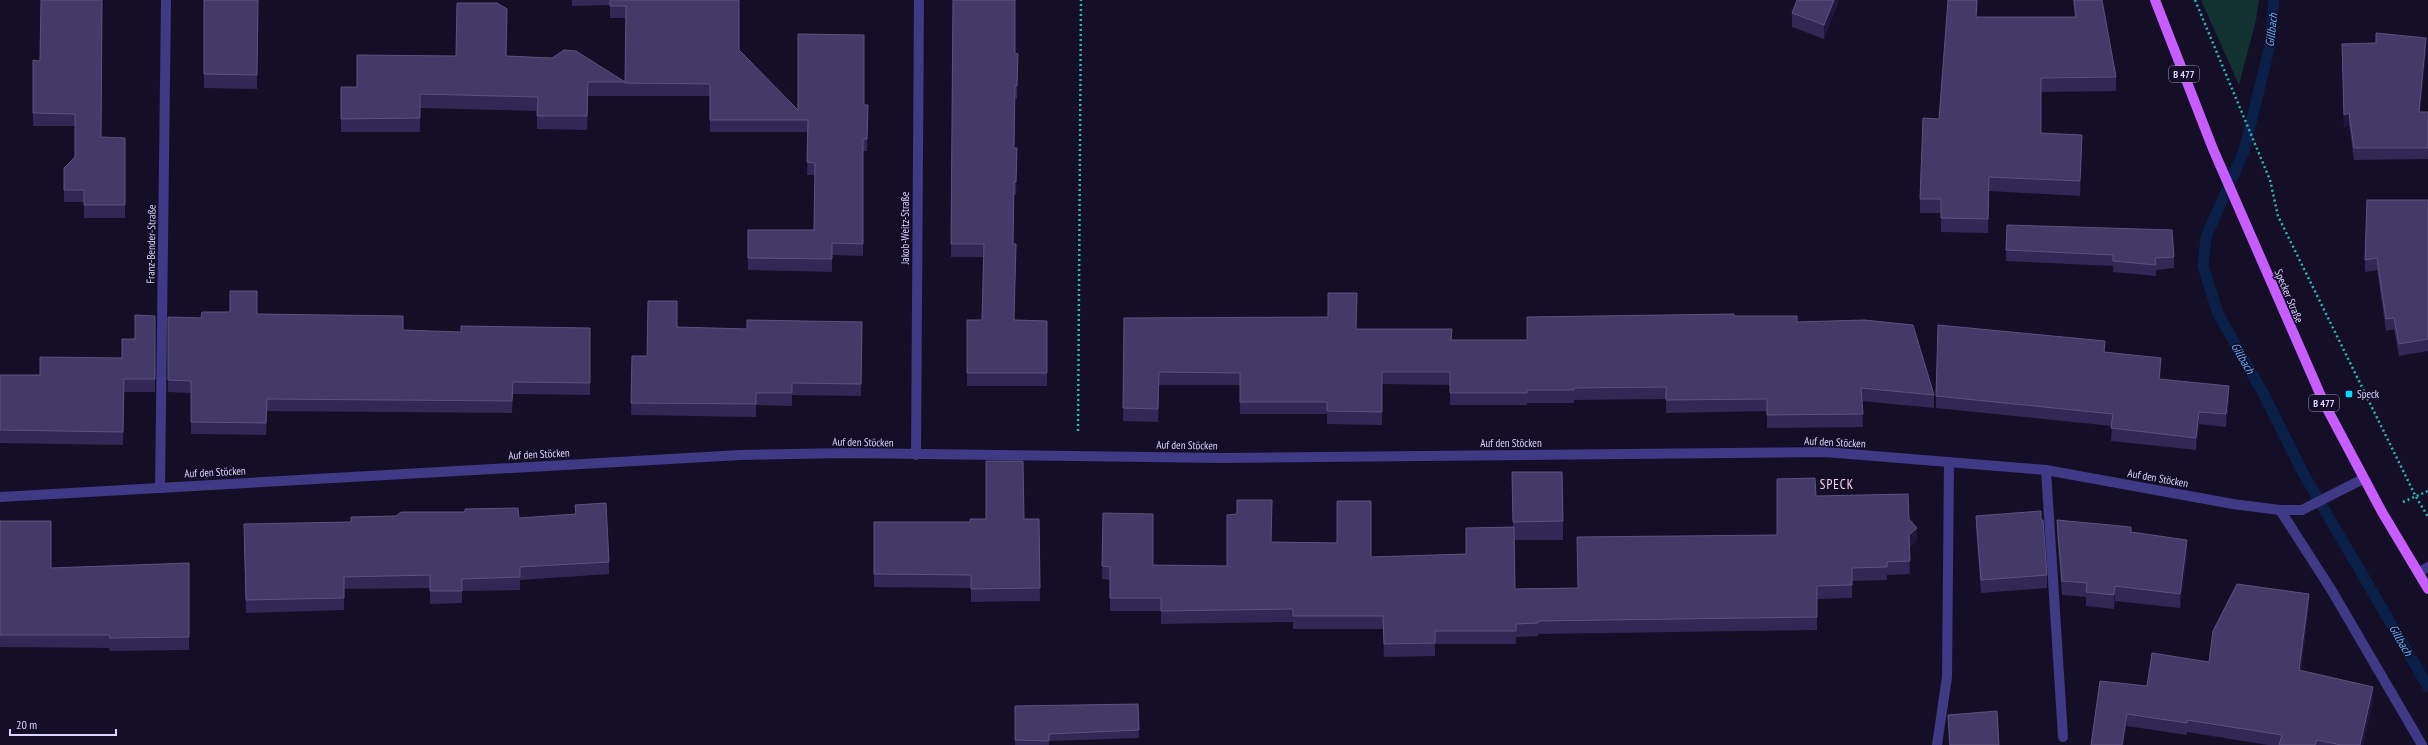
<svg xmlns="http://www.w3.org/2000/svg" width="2428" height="745" viewBox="0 0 2428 745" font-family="'PT Sans Narrow',sans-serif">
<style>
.green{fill:#123131}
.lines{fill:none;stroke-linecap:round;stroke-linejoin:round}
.stream{stroke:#0b2049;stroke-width:11}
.path{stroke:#2dbab7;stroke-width:2.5;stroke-dasharray:2 3;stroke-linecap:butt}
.minor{stroke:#3f3986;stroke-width:10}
.major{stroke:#c75cff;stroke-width:10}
.wall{fill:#322755}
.shaded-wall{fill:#1e163b}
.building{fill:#443a67;stroke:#5c527f}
.poi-dot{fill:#01ddff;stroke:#140f27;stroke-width:1.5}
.labels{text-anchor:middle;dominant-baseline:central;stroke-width:3.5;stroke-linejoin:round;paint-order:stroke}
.shield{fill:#140f27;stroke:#9f9abe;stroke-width:1}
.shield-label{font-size:10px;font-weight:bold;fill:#dbd5ff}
.street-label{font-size:11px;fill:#dbd5ff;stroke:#140f27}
.poi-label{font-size:11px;fill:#dbd5ff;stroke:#140f27;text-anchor:start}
.water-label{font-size:12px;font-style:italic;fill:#63b1ff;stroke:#140f27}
.quarter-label{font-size:13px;letter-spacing:1px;fill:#ffd7ef;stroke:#140f27}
</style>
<rect width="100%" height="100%" fill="#140f27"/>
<path class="green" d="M 2201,0 L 2259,0 L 2256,20 L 2239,85 Z"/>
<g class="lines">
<path class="stream" d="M 2274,0 L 2269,49 L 2244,151 L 2206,237 L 2203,266 L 2218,314 L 2263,393 L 2303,473 L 2428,687"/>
<g class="path">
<path d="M 2195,0 L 2270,180 L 2278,216 L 2415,495 L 2428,517"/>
<path d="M 1078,431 L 1081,0"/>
<path d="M 2403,502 L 2428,491"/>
</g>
<g class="minor">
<path d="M 916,455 L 919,0"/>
<path d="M 2046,470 L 2063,737"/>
<path d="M 160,488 L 166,0"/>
<path d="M 0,497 L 740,455 L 848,453 L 1223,458 L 1825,452 L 2046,470 L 2233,504 L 2280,510 L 2302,510 L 2363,479"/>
<path d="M 2280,510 L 2332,591 L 2422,745"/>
<path d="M 2419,572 L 2428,567"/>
<path d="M 1937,745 L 1947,677 L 1949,462"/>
</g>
<path class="major" d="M 2155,0 L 2213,149 L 2324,403 L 2382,512 L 2428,589"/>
</g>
<g class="wall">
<path d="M 41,0 L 117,0 L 102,0 L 101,137 L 125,138 L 125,218 L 84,218 L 84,202 L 64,202 L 64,168 L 75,157 L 75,126 L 33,126 L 33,60 L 40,61 Z"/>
<path d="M 204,0 L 258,0 L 257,89 L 204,88 Z"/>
<path d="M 572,0 L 739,0 L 739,50 L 798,110 L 868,105 L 867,151 L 863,151 L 863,256 L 832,255 L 832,272 L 748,270 L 748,230 L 814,230 L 815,175 L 807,175 L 808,132 L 710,132 L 710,96 L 625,96 L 626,18 L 610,18 L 610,5 L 572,6 Z"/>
<path d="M 953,0 L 1015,53 L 1018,54 L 1017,99 L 1015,98 L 1014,148 L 1017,148 L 1016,195 L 1014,195 L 1013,244 L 1014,320 L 1047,321 L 1047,386 L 967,386 L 967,320 L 982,320 L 983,257 L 951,257 Z"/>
<path d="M 1839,0 L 1824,39 L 1792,27 L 1792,13 Z"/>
<path d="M 1978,0 L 1977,17 L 2075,17 L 2073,0 L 2102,0 L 2116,77 L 2116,91 L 2041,92 L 2041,133 L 2082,149 L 2080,196 L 1989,191 L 1988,233 L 1941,232 L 1941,213 L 1920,213 L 1920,199 L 1939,119 Z"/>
<path d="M 2342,44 L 2426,50 L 2420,112 L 2428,112 L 2428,159 L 2354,160 L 2349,125 L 2344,127 Z"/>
<path d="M 507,56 L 625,82 L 625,96 L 588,96 L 587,130 L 537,129 L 537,111 L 420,108 L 420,132 L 341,132 L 341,87 L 357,87 Z"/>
<path d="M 2428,200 L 2428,351 L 2399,356 L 2394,329 L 2386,331 L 2377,270 L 2365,272 L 2365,260 Z"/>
<path d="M 2006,250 L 2174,257 L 2174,268 L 2156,270 L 2156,276 L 2113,272 L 2113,266 L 2006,261 Z"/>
<path d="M 257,314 L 403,330 L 461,332 L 590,328 L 590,395 L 513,394 L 512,413 L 267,411 L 266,435 L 191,434 L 191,393 L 168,392 L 168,317 L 201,318 Z"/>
<path d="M 155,316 L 155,392 L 124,392 L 123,445 L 0,443 L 0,375 L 40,375 L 122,358 Z"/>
<path d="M 1734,316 L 1797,322 L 1934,395 L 1934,408 L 1862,401 L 1863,427 L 1767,428 L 1767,411 L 1666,413 L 1666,399 L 1574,400 L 1574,403 L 1527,403 L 1527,405 L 1450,405 L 1450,385 L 1382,384 L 1382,425 L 1327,424 L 1327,414 L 1240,414 L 1240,385 L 1159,385 L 1158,422 L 1123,421 L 1124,318 L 1452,340 L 1527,340 Z"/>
<path d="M 862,322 L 861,396 L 792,395 L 792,406 L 756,405 L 756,417 L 631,415 L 632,356 L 647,356 L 747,329 Z"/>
<path d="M 2105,352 L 2161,370 L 2160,379 L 2229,399 L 2226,427 L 2199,424 L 2196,450 L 2111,441 L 2112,426 L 1936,408 L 1936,396 Z"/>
<path d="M 1512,472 L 1563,521 L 1563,540 L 1514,540 L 1515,589 L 1578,588 L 1777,535 L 1816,496 L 1909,519 L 1917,541 L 1909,548 L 1910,574 L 1887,575 L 1887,580 L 1852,581 L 1852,598 L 1817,599 L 1817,630 L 1538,634 L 1538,636 L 1516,637 L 1516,644 L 1435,644 L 1435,656 L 1384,657 L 1383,629 L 1293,629 L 1293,622 L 1161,624 L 1161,611 L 1110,611 L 1110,580 L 1102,579 L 1103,513 L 1153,565 L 1227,566 L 1371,557 L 1466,554 L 1513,527 Z"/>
<path d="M 575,505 L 609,562 L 609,574 L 520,580 L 520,590 L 462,591 L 462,603 L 430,604 L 430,588 L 344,589 L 344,610 L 246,613 L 244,536 L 351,522 L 519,518 L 575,514 Z"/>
<path d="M 1976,516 L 2047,575 L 2047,588 L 1981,593 L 1976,528 Z"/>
<path d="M 1024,519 L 1039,519 L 1040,601 L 971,602 L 971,588 L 874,587 L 874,522 L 970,522 Z"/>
<path d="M 2057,520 L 2131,532 L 2187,554 L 2180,608 L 2115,601 L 2114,609 L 2086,606 L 2086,597 L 2062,595 L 2057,534 Z"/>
<path d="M 0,521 L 51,568 L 189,563 L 189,650 L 110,651 L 109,648 L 0,647 Z"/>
<path d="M 2309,606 L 2301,670 L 2373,699 L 2363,745 L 2268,745 L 2187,732 L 2187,735 L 2127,726 L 2091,745 L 2147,686 L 2209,662 Z"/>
<path d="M 1138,704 L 1139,738 L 1049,741 L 1049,745 L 1015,745 L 1015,706 Z"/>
<path d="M 1948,715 L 1999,745 L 1949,745 L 1948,727 Z"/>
</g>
<g class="shaded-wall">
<path d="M 1834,0 L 1839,0 L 1824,39 L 1824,25 Z"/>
<path d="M 1977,0 L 1978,0 L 1976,32 L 1976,17 Z"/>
<path d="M 2426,38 L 2426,50 L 2419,124 L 2419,112 Z"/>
<path d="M 2349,113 L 2349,125 L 2344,127 L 2344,115 Z"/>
<path d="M 2082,135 L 2082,149 L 2080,196 L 2080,181 Z"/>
<path d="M 2161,358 L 2161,370 L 2159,391 L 2159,379 Z"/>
<path d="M 513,382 L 513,394 L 512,413 L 512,401 Z"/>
<path d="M 2229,386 L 2229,399 L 2226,427 L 2226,414 Z"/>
<path d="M 2199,412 L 2199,424 L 2196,450 L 2196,438 Z"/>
<path d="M 1917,528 L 1917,541 L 1909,548 L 1909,535 Z"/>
<path d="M 2187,540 L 2187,554 L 2180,608 L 2180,594 Z"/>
<path d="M 2115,586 L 2115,601 L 2114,609 L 2114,595 Z"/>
<path d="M 2309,594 L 2309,606 L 2299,682 L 2299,670 Z"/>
<path d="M 2373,687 L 2373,699 L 2363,745 L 2360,745 Z"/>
<path d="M 2127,714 L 2127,726 L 2124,745 L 2122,745 Z"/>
</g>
<g class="building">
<path d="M 41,0 L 102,0 L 101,137 L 125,138 L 125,205 L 84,205 L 84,190 L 64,190 L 64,168 L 75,157 L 75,114 L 33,113 L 33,60 L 40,61 Z"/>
<path d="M 204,0 L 258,0 L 257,75 L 204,74 Z"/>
<path d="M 610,0 L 739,0 L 739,50 L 798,110 L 798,34 L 864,35 L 864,105 L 868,105 L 867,139 L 863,139 L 863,244 L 832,243 L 832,259 L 748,258 L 748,230 L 814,230 L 815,163 L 807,162 L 808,120 L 710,120 L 710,84 L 625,83 L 626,6 L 610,6 Z"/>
<path d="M 953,0 L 1015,0 L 1015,53 L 1018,54 L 1017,86 L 1015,85 L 1014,148 L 1017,148 L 1016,182 L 1014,182 L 1013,244 L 1016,244 L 1014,320 L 1047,321 L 1047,373 L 967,373 L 967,320 L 982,320 L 984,244 L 951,244 Z"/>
<path d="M 1797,0 L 1834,0 L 1824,25 L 1792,13 Z"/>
<path d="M 1948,0 L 1977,0 L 1976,17 L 2076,17 L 2074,0 L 2102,0 L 2116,77 L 2041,78 L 2041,133 L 2082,135 L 2080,181 L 1989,177 L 1988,219 L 1941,218 L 1941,199 L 1920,199 L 1923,118 L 1939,119 Z"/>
<path d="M 457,3 L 497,3 L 507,9 L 506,56 L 552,58 L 564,50 L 576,51 L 625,82 L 588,82 L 587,116 L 537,116 L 538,97 L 420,94 L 420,118 L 341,119 L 341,87 L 357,87 L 357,55 L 456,56 Z"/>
<path d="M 2376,33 L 2426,38 L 2419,112 L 2428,112 L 2428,148 L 2354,148 L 2349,113 L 2344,115 L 2342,44 L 2376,43 Z"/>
<path d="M 2367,200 L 2428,200 L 2428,339 L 2399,344 L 2394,318 L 2386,319 L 2377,258 L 2365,260 Z"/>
<path d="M 2007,225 L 2172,230 L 2174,257 L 2155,258 L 2156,265 L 2113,261 L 2113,255 L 2006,250 Z"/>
<path d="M 230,291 L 257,291 L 257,314 L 403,316 L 403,330 L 461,332 L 461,326 L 590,328 L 590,383 L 513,382 L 512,401 L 267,399 L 266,423 L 191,422 L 191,381 L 168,380 L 168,317 L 201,318 L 202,312 L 230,312 Z"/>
<path d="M 1328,293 L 1357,293 L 1356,329 L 1452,329 L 1451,340 L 1527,340 L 1527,317 L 1734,314 L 1734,316 L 1797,316 L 1797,322 L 1864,320 L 1913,325 L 1934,395 L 1861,388 L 1863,414 L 1767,415 L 1767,399 L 1666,400 L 1666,387 L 1574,388 L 1574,390 L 1527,390 L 1527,393 L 1450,393 L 1450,372 L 1382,372 L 1382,412 L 1327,411 L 1327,402 L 1240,402 L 1240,373 L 1159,372 L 1158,409 L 1123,408 L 1124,318 L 1328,317 Z"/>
<path d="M 648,301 L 677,301 L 677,327 L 747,329 L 747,320 L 862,322 L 861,384 L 792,383 L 792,393 L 756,393 L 756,404 L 631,403 L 632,356 L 647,356 Z"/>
<path d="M 135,315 L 155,316 L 155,379 L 124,379 L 123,432 L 0,430 L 0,375 L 40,375 L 40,357 L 122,358 L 122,339 L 135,339 Z"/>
<path d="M 1938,325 L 2105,341 L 2104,352 L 2161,358 L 2159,379 L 2229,386 L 2226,414 L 2199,412 L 2196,438 L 2111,428 L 2113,414 L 1936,396 Z"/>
<path d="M 986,461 L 1023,461 L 1024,519 L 1039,519 L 1040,588 L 971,589 L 971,575 L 874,574 L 874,522 L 970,522 L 970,519 L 986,519 Z"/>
<path d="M 1512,472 L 1562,472 L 1563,521 L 1513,522 Z"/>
<path d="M 1815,478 L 1816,496 L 1908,494 L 1909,519 L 1917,528 L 1909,535 L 1910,561 L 1887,562 L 1887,567 L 1852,568 L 1852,585 L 1817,586 L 1817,617 L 1538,621 L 1538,623 L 1516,624 L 1516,631 L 1435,631 L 1435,643 L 1384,644 L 1383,616 L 1293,616 L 1293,609 L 1161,611 L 1161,598 L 1110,598 L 1110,567 L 1102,566 L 1103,513 L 1153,514 L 1153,565 L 1227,566 L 1227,515 L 1237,514 L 1237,500 L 1272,500 L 1271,542 L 1337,543 L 1337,501 L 1371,501 L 1371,557 L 1466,554 L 1466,528 L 1514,527 L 1515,589 L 1578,588 L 1577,537 L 1777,535 L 1777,479 Z"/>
<path d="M 606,503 L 609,562 L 520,567 L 520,577 L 462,579 L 462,591 L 430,591 L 430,575 L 344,577 L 344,598 L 246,600 L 244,524 L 351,522 L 351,517 L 396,516 L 401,512 L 465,512 L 465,509 L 518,508 L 519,518 L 576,514 L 575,505 Z"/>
<path d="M 2041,511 L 2041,520 L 2043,520 L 2047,575 L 1981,580 L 1976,516 Z"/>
<path d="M 2057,520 L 2131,527 L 2131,532 L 2187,540 L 2180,594 L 2115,586 L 2114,595 L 2086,592 L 2087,583 L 2062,581 Z"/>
<path d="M 0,521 L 51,521 L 51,568 L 189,563 L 189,637 L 110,638 L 109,635 L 0,635 Z"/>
<path d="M 2237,584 L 2309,594 L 2299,670 L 2373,687 L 2360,745 L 2341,745 L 2317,740 L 2315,745 L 2279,745 L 2282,735 L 2187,720 L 2187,723 L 2127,714 L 2122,745 L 2091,745 L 2100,681 L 2147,686 L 2152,653 L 2209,662 L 2213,631 Z"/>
<path d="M 1138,704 L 1139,730 L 1049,734 L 1049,741 L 1015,740 L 1015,706 Z"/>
<path d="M 1997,711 L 1999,745 L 1950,745 L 1948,715 Z"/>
</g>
<rect class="poi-dot" x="2345" y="390" width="8" height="8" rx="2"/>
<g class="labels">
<g class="shield">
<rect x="2169" y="66" width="30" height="16" rx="3"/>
<rect x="2309" y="395" width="30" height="16" rx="3"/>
</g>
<g class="shield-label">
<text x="2184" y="74">B 477</text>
<text x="2324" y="403">B 477</text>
</g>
<g class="street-label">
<text transform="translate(905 228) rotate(-90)">Jakob-Weitz-Straße</text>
<text transform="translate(151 244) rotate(-89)">Franz-Bender-Straße</text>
<text transform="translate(2289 296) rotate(67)">Specker Straße</text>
<text transform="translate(863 442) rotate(1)">Auf den Stöcken</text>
<text transform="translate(1835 442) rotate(3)">Auf den Stöcken</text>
<text x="1511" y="443">Auf den Stöcken</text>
<text transform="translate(1187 445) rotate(1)">Auf den Stöcken</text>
<text transform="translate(539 454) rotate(-3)">Auf den Stöcken</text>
<text transform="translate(215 472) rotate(-3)">Auf den Stöcken</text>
<text transform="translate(2158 478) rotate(10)">Auf den Stöcken</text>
</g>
<g class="poi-label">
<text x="2357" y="394">Speck</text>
</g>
<g class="water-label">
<text transform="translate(2271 30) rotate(-83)">Gillbach</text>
<text transform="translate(2243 358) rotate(60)">Gillbach</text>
<text transform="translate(2401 640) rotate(60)">Gillbach</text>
</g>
<g class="quarter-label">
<text x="1837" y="484">SPECK</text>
</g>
</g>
<path d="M10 729v6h106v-6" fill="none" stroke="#dbd5ff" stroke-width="2"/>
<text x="16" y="729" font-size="12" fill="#dbd5ff" stroke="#140f27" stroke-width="3" paint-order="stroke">20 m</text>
</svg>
